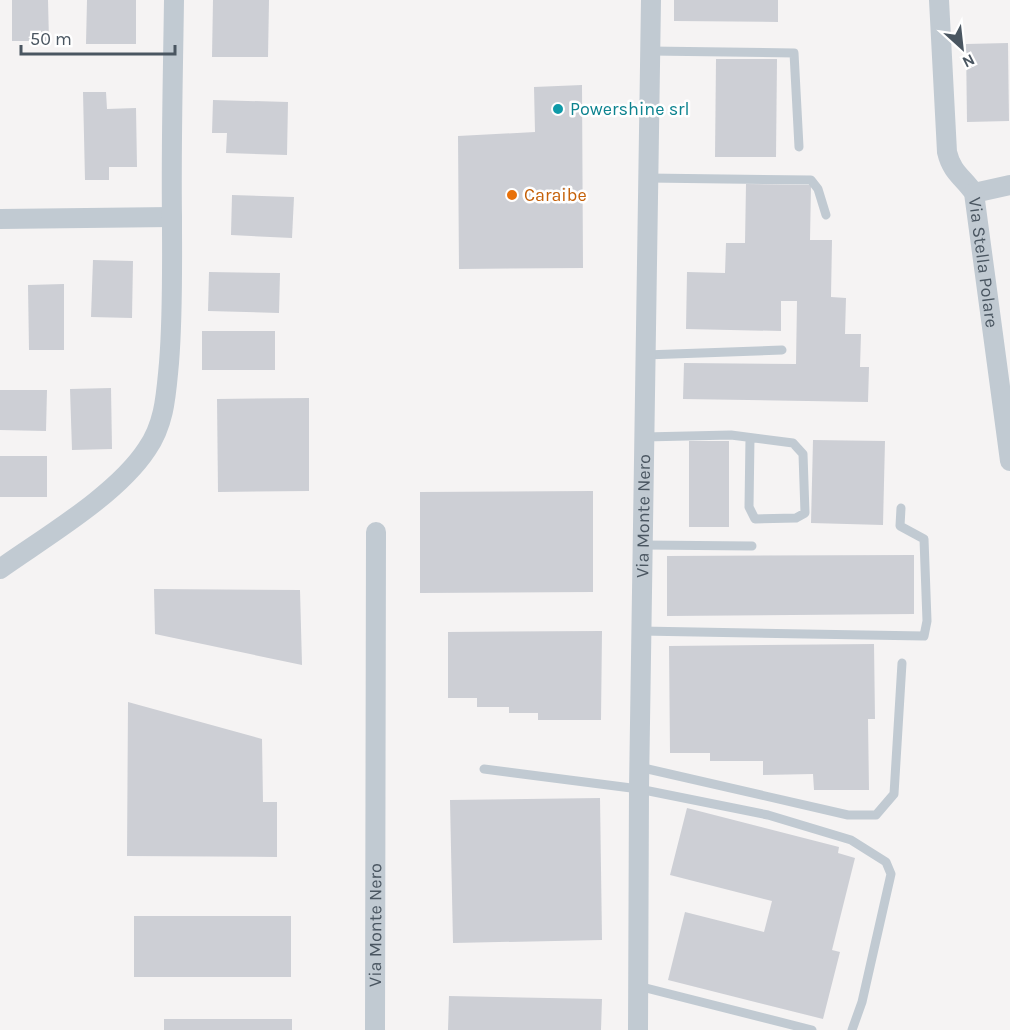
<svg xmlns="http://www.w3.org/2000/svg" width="1010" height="1030" viewBox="0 0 1010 1030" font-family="Karla,sans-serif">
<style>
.building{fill:#cdcfd5}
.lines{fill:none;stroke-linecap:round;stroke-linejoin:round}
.service{stroke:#c1cad2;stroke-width:9}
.minor{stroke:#c1cad2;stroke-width:20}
.culture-dot{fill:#0f9aa8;stroke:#fff;stroke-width:2}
.food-dot{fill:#e8710a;stroke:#fff;stroke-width:2}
.labels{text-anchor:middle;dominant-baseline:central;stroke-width:5;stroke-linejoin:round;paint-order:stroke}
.culture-label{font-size:18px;fill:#0d838f;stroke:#fff;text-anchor:start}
.food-label{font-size:18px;fill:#c56008;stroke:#fff;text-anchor:start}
.street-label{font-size:18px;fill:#4a5661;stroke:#fff}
</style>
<rect width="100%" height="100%" fill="#f5f3f3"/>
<g class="building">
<path d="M 12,0 L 48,0 L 49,41 L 12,41 Z"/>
<path d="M 87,0 L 136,0 L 136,44 L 86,44 Z"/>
<path d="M 213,0 L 269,0 L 268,57 L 212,57 Z"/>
<path d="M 674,0 L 778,0 L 778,22 L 674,21 Z"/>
<path d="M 1008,43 L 1009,121 L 967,122 L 966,44 Z"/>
<path d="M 716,59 L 777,59 L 776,157 L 715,157 Z"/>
<path d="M 582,85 L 583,268 L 459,269 L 458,136 L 535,132 L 534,87 Z"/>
<path d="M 83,92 L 106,92 L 107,109 L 136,108 L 137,167 L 109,167 L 109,180 L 85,180 Z"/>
<path d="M 213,100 L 288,102 L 287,155 L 226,153 L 227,133 L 212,133 Z"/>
<path d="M 746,184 L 811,185 L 810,240 L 832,240 L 831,297 L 846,298 L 845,334 L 861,334 L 860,367 L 869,367 L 868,402 L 683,399 L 684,363 L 796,364 L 797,301 L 781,301 L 781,331 L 686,329 L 687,272 L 725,273 L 726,243 L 745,243 Z"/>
<path d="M 232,195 L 294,197 L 292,238 L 231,235 Z"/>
<path d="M 93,260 L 133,261 L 132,318 L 91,317 Z"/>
<path d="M 209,272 L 280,273 L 279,313 L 208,311 Z"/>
<path d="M 64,284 L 64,350 L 29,350 L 28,285 Z"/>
<rect x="202" y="331" width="73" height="39"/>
<path d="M 111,388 L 112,449 L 72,450 L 70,389 Z"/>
<path d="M 0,390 L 47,390 L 46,431 L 0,430 Z"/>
<path d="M 309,398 L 309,491 L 218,492 L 217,399 Z"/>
<path d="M 813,440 L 885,441 L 883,525 L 811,523 Z"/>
<rect x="689" y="441" width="40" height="86"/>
<rect x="0" y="456" width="47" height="41"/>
<path d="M 593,491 L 593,592 L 420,593 L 420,492 Z"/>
<path d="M 914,555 L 914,614 L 667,616 L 667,556 Z"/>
<path d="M 154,589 L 300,590 L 302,665 L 155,634 Z"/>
<path d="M 602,631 L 601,720 L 538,720 L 538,713 L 509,713 L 509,707 L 477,707 L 477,698 L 448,698 L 448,632 Z"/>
<path d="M 874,644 L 875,719 L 868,719 L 869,790 L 814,790 L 813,774 L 763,775 L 763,761 L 710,761 L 710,753 L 670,753 L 669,646 Z"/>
<path d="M 128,702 L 262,739 L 263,802 L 277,802 L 277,857 L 127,856 Z"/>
<path d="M 600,798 L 602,940 L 453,943 L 450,800 Z"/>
<path d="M 687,808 L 839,847 L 838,853 L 855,858 L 832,950 L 840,952 L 823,1019 L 668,980 L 685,912 L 764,932 L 772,901 L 670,875 Z"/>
<rect x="134" y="916" width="157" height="61"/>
<path d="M 449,996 L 602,999 L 601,1030 L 448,1030 Z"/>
<rect x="164" y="1019" width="128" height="11"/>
</g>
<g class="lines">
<g class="service">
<path d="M 650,51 L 794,53 L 799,147"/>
<path d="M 648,178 L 811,180 L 818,189 L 826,215"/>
<path d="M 645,355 L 782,350"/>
<path d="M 644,437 L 731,435 L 793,443 L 803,454 L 805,513 L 796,518 L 755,519 L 749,507 L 750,438"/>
<path d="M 643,545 L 752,546"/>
<path d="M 641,631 L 924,636 L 927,621 L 924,539 L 900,526 L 901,508"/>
<path d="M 639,767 L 848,815 L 876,815 L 894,794 L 902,663"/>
<path d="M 484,769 L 639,789 L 768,815 L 851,840 L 886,862 L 891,874 L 862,1002 L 852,1030"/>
<path d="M 638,986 L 812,1030"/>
</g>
<g class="minor">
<path id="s1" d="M 939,0 L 947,152 C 952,173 963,177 974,193 L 1010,461"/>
<path d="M 974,193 L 1010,185"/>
<path d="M 0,219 L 172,217"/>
<path d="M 0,569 C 45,537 117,495 147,449 C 165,423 166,394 169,363 C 173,314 172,266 172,218 C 171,145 173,73 174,0"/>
<path id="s2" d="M 375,1030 L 376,532"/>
<path id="s3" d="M 638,1030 L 639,789 L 651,0"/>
</g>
</g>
<circle class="culture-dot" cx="558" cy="109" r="6"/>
<circle class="food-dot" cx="512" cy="195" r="6"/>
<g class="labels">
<g class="culture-label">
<text x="570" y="109">Powershine srl</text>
</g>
<g class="food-label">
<text x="524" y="195">Caraibe</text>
</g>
<g class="street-label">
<text stroke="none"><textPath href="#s1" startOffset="272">Via Stella Polare</textPath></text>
<text stroke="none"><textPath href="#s3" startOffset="514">Via Monte Nero</textPath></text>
<text stroke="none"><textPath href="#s2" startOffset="105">Via Monte Nero</textPath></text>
</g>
</g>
<g transform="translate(962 48) rotate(153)" stroke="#ffffff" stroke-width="4.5" paint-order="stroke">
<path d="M0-4.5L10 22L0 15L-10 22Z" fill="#4a5661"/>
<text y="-9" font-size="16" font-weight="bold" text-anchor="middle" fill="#4a5661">N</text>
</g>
<path d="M21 45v9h154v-9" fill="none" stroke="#4a5661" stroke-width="3"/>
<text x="30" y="45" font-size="18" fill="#4a5661" stroke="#ffffff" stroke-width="4.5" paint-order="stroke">50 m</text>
</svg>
